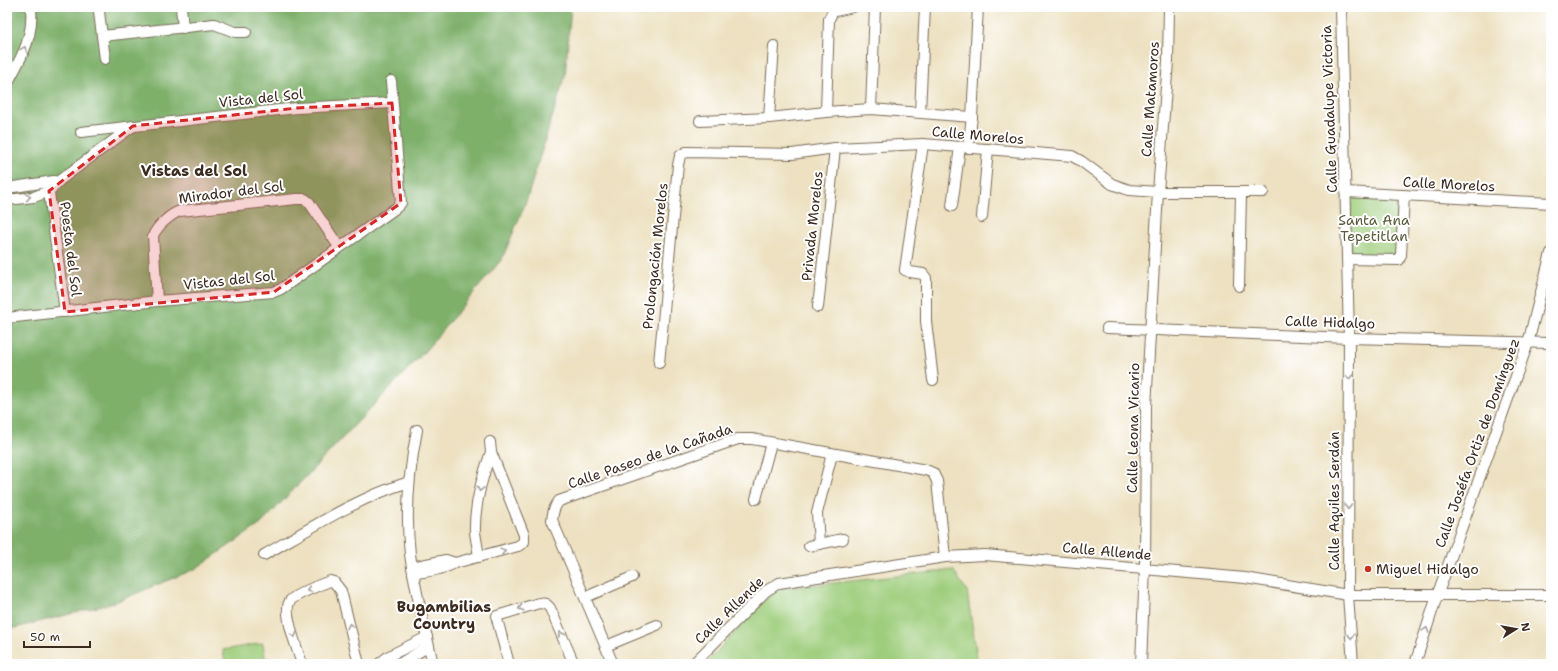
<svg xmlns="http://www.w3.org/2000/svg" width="1558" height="671" viewBox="0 0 1558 671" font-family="'Shantell Sans',sans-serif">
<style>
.green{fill:#9ecd7b;stroke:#6c7c4c}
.forest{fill:#7eb06b;stroke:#5c6d44}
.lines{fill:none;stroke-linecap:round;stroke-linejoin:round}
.minor-casing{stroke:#796a57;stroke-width:12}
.minor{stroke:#fff;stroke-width:10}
.oneway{stroke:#a79f9a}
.marked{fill:#d62828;fill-opacity:0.2;stroke:#d62828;stroke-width:3;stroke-dasharray:8 5;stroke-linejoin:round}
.poi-dot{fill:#c8321e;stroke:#fff;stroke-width:1.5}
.labels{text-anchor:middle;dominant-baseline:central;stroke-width:4;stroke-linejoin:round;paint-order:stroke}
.street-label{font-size:14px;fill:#3b2a1e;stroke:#fff}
.park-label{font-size:14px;fill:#595b3a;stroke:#fff}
.poi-label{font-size:14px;fill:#3b2a1e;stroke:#fff;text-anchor:start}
.neighbourhood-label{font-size:15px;font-weight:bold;fill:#3b2a1e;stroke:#fff}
</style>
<rect width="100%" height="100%" fill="#fff"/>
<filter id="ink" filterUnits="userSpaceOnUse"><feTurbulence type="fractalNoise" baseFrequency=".025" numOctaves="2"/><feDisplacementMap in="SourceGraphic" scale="8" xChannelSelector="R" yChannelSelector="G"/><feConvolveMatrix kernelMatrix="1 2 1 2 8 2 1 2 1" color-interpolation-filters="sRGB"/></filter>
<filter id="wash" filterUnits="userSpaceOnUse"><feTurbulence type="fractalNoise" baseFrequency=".012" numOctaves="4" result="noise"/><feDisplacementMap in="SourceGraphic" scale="16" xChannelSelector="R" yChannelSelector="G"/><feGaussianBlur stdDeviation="0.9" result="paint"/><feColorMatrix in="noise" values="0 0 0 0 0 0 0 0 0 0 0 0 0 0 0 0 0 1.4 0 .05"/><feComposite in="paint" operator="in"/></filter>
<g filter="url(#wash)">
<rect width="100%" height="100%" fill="#ede1c1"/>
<g class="green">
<path d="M 1350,198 L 1399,198 L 1397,259 L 1351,257 Z"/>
<path d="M 953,570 L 967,591 L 978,664 L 705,664 L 776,589 Z"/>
<path d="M 263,643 L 266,664 L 225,664 L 223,650 Z"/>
</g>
<path class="forest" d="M 7,7 L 571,7 L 565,76 L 526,202 L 502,259 L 425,351 L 261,524 L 195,569 L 113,603 L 7,630 Z"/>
</g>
<g filter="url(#ink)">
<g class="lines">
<defs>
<g id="minor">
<path d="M 181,7 L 183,28"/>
<path d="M 1341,7 L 1349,338 L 1348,595 L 1353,664"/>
<path d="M 99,12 L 105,59"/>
<path d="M 102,36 L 214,24 L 235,32 L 246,32"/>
<path d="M 7,84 C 21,58 34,38 31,7"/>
<path d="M 871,109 L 875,7"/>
<path d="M 826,112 L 829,19 L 832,13 L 835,11 L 853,7"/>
<path d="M 920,112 L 925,7"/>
<path d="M 769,118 L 774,46"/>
<path d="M 700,121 L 769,118 L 826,112 L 871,109 L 972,117"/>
<path d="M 81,132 L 297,108 L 392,103"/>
<path d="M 923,144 L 905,270 L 910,272 L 923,274 L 926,278 L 926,321 L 933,380"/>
<path d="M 968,148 L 972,117 L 978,7"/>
<path d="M 48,185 L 65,312"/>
<path d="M 7,188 L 54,181"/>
<path d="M 1346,192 L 1551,203"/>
<path d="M 7,200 L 34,197 L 49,191 L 60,180 L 133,126"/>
<path d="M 952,206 L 960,147"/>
<path d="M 982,217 L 988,149"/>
<path d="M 1347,259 L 1399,260 L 1401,255 L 1404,195"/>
<path d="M 1239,286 L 1241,193"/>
<path d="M 157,301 L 153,236 C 157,226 171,214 180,211 L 296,199 L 305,199 L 309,202 L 339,247"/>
<path d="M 818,307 L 835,148"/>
<path d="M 7,318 L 157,301 L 274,292 L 281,289 L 396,208 L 401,203 L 391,81"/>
<path d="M 1107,328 L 1349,338 L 1551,343"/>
<path d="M 659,363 L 678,165 L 680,156 L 686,152 L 792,154 L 835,148 L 923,144 L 1072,156 L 1081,161 L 1112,184 L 1129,190 L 1158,192 L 1263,192"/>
<path d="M 417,430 C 409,471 405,512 410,554 C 415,591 425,628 433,664"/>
<path d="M 756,499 L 771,443"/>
<path d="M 819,544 L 817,513 L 832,454"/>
<path d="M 809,546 L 843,539"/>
<path d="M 264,555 C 311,528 357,498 409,482"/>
<path d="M 479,557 C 478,549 476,540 475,532 C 474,505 482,477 491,452"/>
<path d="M 412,567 L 446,560 L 455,563"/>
<path d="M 413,573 C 428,572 442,570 455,563 L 518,546 L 524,542 L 524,535 L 491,452 L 490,442"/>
<path d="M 586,597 L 632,577"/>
<path d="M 606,646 L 657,625"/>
<path d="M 302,664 C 298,651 282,611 290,601 C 294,595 322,584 330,581 L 334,582 L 341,591 L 359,664"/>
<path d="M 379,664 L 389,656 L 427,637"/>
<path d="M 399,664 L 429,646"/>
<path d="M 509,664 L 497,619 L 497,616 L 539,603 L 546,604 L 550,608 L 574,664"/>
<path d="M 613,664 L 552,520 C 553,512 554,507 559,501 L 738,439 L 752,439 L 926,470 L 933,473 L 937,481 L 945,557"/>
<path d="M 693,664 L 766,591 L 779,583 L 945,557 L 985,555 L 1245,578 L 1348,595 L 1551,595"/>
<path d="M 1141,664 L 1145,568 L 1146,407 L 1158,192 L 1168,61 L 1169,7"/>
<path d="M 1415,664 L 1437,596 L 1528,343 L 1551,253"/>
</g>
</defs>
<use href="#minor" class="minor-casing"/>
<use href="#minor" class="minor"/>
</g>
<defs><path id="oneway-chevron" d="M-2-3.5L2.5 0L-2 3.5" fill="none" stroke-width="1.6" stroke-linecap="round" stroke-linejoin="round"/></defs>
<g class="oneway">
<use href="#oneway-chevron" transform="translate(24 49) rotate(-70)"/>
<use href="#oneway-chevron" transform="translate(28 197) rotate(-9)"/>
<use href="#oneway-chevron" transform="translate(1349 377) rotate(90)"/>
<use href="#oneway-chevron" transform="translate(480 489) rotate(102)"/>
<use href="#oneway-chevron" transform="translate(1348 507) rotate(90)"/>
<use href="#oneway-chevron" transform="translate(503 551) rotate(-15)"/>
<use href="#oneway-chevron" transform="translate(309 590) rotate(155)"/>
<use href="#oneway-chevron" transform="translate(521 608) rotate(164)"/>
<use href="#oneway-chevron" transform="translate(350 626) rotate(-103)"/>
<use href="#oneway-chevron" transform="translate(1426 630) rotate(-72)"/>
<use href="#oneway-chevron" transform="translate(561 634) rotate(-113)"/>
<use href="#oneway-chevron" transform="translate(294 635) rotate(74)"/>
<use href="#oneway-chevron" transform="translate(1351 636) rotate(85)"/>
</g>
</g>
<path class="marked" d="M 392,103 L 401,203 L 274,292 L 65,312 L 49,191 L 133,126 L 297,108 Z"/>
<circle class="poi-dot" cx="1368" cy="569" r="4"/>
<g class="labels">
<g class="street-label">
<text transform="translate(261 98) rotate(-6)">Vista del Sol</text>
<text transform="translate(1150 99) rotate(-86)">Calle Matamoros</text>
<text transform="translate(1329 109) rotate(-92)">Calle Guadalupe Victoria</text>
<text transform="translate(978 135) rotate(5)">Calle Morelos</text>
<text transform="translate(1449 184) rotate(3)">Calle Morelos</text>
<text transform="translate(231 192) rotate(-7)">Mirador del Sol</text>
<text transform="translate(812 226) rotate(-84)">Privada Morelos</text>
<text transform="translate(71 249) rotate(83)">Puesta del Sol</text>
<text transform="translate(655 256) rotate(-84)">Prolongación Morelos</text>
<text transform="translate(229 280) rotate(-6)">Vistas del Sol</text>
<text transform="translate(1330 322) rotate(2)">Calle Hidalgo</text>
<text transform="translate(1133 428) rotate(-89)">Calle Leona Vicario</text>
<text transform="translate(1477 443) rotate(-70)">Calle Joséfa Ortiz de Domínguez</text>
<text transform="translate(650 456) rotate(-19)">Calle Paseo de la Cañada</text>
<text transform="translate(1334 501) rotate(-90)">Calle Aquiles Serdán</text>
<text transform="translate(1107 551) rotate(5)">Calle Allende</text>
<text transform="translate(729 610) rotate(-44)">Calle Allende</text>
</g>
<g class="park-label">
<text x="1374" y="220">Santa Ana<tspan x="1374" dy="16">Tepetitlan</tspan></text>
</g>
<g class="poi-label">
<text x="1376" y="569">Miguel Hidalgo</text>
</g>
<g class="neighbourhood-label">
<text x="194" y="171">Vistas del Sol</text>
<text x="444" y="607">Bugambilias<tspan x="444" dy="17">Country</tspan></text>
</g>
</g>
<rect width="1558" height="671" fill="none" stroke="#fff" stroke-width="24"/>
<g transform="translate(1516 629) rotate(79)" stroke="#ffffff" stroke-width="3" paint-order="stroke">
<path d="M0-3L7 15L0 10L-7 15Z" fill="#3b2a1e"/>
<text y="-6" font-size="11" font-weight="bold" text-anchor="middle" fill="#3b2a1e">N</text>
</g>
<path d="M24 641v6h66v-6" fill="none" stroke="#3b2a1e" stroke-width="2"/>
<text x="30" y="641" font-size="12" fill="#3b2a1e" stroke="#ffffff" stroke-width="3" paint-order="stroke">50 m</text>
</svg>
